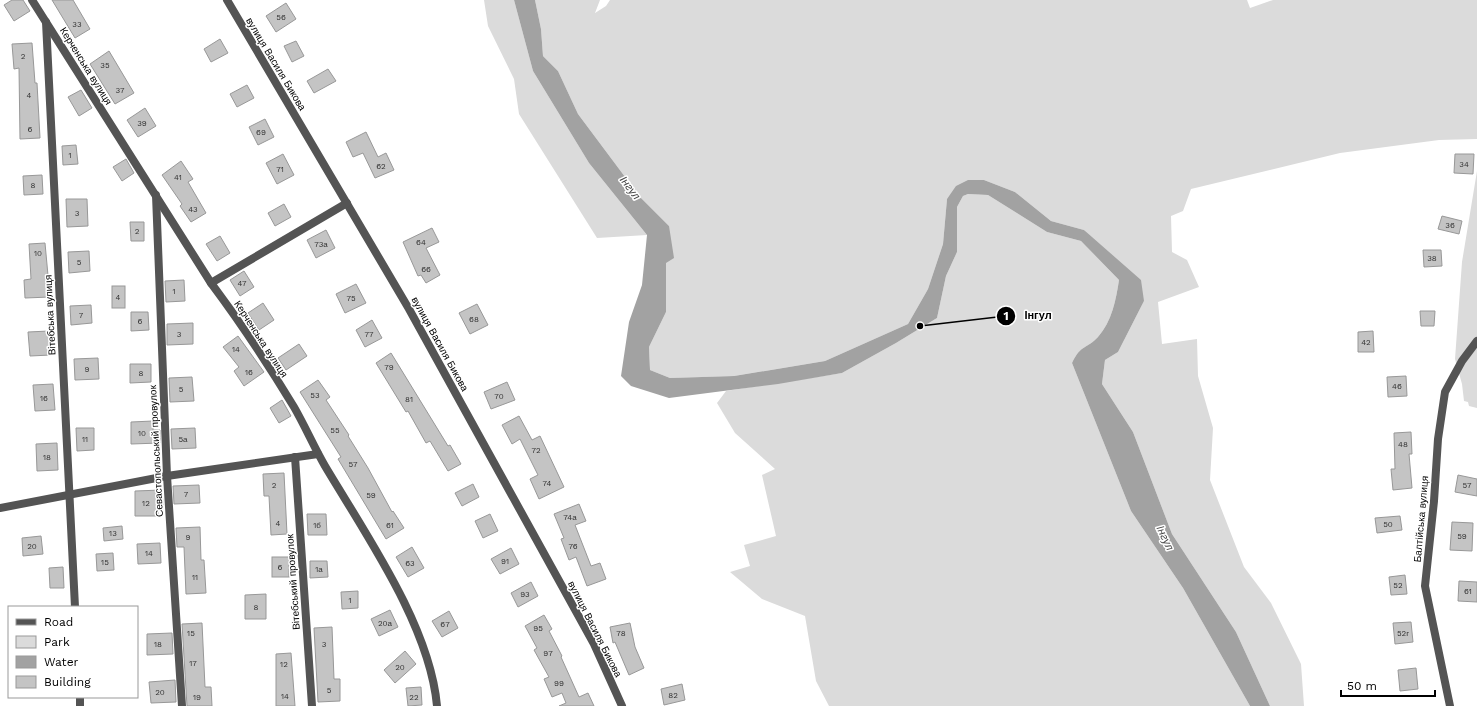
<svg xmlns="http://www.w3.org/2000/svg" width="1477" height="706" viewBox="0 0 1477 706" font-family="'Work Sans',sans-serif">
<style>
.green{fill:#dbdbdb}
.water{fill:#a2a2a2}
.building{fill:#c4c4c4;stroke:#989898}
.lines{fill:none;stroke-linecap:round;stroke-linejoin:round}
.minor{stroke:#545454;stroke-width:8}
.labels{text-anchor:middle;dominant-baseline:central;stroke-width:3;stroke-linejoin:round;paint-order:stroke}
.number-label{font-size:8px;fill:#313131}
.street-label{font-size:10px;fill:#000;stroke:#fff}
.water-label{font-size:11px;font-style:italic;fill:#434343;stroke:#fff}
.leader{fill:none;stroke:#000;stroke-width:1.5}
.callout-dot{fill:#000;stroke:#fff;stroke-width:1.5}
.mark-label{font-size:12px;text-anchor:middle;font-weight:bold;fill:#fff}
.callout-label{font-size:11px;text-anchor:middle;font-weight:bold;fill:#000;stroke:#fff;stroke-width:3;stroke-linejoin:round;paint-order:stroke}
</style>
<rect width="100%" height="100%" fill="#fff"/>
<g class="green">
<path d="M 484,0 L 514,0 L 533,71 L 589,163 L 647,235 L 597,238 L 519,114 L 514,79 L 488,26 Z"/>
<path d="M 535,0 L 600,0 L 595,13 L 606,6 L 610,0 L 1247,0 L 1250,8 L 1273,0 L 1477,0 L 1477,139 L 1439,140 L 1340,153 L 1191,189 L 1183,211 L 1171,216 L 1172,252 L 1187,260 L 1199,287 L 1158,302 L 1162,344 L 1197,339 L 1198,376 L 1213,428 L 1210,480 L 1244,567 L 1271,603 L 1301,664 L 1304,706 L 1270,706 L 1236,632 L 1172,534 L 1133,432 L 1102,384 L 1105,360 L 1118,352 L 1144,301 L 1084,230 L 1051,221 L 1015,192 L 984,180 L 947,199 L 943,244 L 928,289 L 908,324 L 825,361 L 734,376 L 670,378 L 650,370 L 649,347 L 666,312 L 666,263 L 669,226 L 640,197 L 578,114 L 558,71 L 543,56 L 541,29 Z"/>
<path d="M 1477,171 L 1477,408 L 1469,406 L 1468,402 L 1464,401 L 1462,384 L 1455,359 L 1462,262 Z"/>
<path d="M 968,194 L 988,195 L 1047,232 L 1081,241 L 1119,280 C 1116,300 1112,321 1098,337 C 1087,349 1081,344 1072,363 L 1131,511 L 1183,588 L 1250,706 L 829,706 L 816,681 L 805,616 L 762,599 L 730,572 L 750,566 L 744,545 L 776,536 L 762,475 L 775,469 L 735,433 L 717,403 L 726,391 L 842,373 L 896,343 L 937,318 L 946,276 L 957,252 L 957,207 L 963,196 Z"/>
</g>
<path class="water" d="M 514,0 L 535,0 L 541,29 L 543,56 L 558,71 L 578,114 L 640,197 L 669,226 L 674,258 L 666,263 L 666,312 L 649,347 L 650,370 L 670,378 L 734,376 L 825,361 L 908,324 L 928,289 L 943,244 L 947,199 L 956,186 L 968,180 L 984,180 L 1015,192 L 1051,221 L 1084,230 L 1141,280 L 1144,301 L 1118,352 L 1105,360 L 1102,384 L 1133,432 L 1172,534 L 1236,632 L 1270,706 L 1250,706 L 1183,588 L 1131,511 L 1072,363 C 1081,344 1087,349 1098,337 C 1112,321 1116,300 1119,280 L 1081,241 L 1047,232 L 988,195 L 968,194 L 963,196 L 957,207 L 957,252 L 946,276 L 937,318 L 896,343 L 842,373 L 778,384 L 669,398 L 631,386 L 621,376 L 629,322 L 642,285 L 647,235 L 589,163 L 533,71 Z"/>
<g class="building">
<path d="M 12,0 L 23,0 L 30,11 L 14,21 L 4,5 Z"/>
<path d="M 52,0 L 73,0 L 90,29 L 75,38 Z"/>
<path d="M 286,3 L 296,19 L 276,32 L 266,16 Z"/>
<path d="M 220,39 L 228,53 L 211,62 L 204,49 Z"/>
<path d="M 296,41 L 304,56 L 292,62 L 284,46 Z"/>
<path d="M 32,43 L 35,83 L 37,83 L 40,138 L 20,139 L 19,68 L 14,69 L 12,44 Z"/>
<path d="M 109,51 L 134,93 L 115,104 L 90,64 Z"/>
<path d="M 328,69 L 336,81 L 314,93 L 307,81 Z"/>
<path d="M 247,85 L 254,98 L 237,107 L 230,94 Z"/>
<path d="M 81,90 L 92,108 L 79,116 L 68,97 Z"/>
<path d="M 145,108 L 156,126 L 138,137 L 127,120 Z"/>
<path d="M 265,119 L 274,137 L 258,145 L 249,127 Z"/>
<path d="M 366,132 L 378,157 L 386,153 L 394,170 L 375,178 L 363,153 L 353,157 L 346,142 Z"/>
<path d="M 76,145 L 78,164 L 63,165 L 62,146 Z"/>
<path d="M 283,154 L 294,175 L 277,184 L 266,163 Z"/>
<path d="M 1455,154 L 1474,154 L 1473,174 L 1454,173 Z"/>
<path d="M 126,159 L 134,173 L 122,181 L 113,167 Z"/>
<path d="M 181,161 L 193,179 L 188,182 L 206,213 L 191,222 L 180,206 L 182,204 L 162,175 Z"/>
<path d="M 42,175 L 43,194 L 24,195 L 23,176 Z"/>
<path d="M 66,199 L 87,199 L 88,226 L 67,227 Z"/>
<path d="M 284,204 L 291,217 L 275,226 L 268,213 Z"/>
<path d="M 1442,216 L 1462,221 L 1459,234 L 1438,229 Z"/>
<path d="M 130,222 L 144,222 L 144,241 L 131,241 Z"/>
<path d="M 432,228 L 439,242 L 426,248 L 440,275 L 426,283 L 421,275 L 418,276 L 403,242 Z"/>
<path d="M 326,230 L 335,248 L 316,258 L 307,240 Z"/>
<path d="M 220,236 L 230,253 L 217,261 L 206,244 Z"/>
<path d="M 45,243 L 50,297 L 25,298 L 24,280 L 31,279 L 29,244 Z"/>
<path d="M 1423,250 L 1441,250 L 1442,266 L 1424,267 Z"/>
<path d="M 89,251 L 90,271 L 69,273 L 68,252 Z"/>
<path d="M 244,271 L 254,287 L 240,296 L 230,280 Z"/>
<path d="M 184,280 L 185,301 L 166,302 L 165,281 Z"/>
<path d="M 356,284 L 366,303 L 345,313 L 336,294 Z"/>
<rect x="112" y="286" width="13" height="22"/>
<path d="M 263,303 L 274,320 L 259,330 L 248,313 Z"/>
<path d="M 477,304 L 488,325 L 470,334 L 459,313 Z"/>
<path d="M 91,305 L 92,323 L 71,325 L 70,306 Z"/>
<path d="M 1420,311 L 1435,311 L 1434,326 L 1421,326 Z"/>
<path d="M 131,312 L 148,312 L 149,330 L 131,331 Z"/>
<path d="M 372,320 L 382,338 L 365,347 L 356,330 Z"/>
<path d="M 193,323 L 193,344 L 167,345 L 167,324 Z"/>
<path d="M 49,331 L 51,355 L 30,356 L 28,332 Z"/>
<path d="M 1373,331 L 1374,352 L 1358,352 L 1358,332 Z"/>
<path d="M 238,336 L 264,372 L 244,386 L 234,371 L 239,367 L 223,347 Z"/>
<path d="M 299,344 L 307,356 L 286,370 L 278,358 Z"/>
<path d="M 391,353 L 448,446 L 450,445 L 461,464 L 448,471 L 430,441 L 426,443 L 408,411 L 406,412 L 376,363 Z"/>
<path d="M 98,358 L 99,379 L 75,380 L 74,359 Z"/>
<path d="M 130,364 L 151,364 L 151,382 L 130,383 Z"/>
<path d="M 1406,376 L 1407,396 L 1388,397 L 1387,377 Z"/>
<path d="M 192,377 L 194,401 L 170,402 L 169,378 Z"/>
<path d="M 318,380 L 330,397 L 326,400 L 349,435 L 348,436 L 368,468 L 392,512 L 393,511 L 404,528 L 386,539 L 338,459 L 341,457 L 300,392 Z"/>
<path d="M 507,382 L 515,400 L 491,409 L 484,392 Z"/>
<path d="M 53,384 L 55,410 L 35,411 L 33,385 Z"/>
<path d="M 282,400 L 291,416 L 279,423 L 270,408 Z"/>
<path d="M 519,416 L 532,440 L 540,436 L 564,487 L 539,499 L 530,479 L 538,475 L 520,439 L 512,444 L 502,425 Z"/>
<path d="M 153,421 L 153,430 L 160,430 L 160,443 L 131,444 L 131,422 Z"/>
<path d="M 76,428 L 94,428 L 94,450 L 77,451 Z"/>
<path d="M 195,428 L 196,448 L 172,449 L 171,429 Z"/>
<path d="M 1411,432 L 1412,454 L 1409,454 L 1412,488 L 1393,490 L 1391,469 L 1395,469 L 1394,433 Z"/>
<path d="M 57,443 L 58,470 L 37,471 L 36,444 Z"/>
<path d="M 284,473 L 287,534 L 271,535 L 269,496 L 264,496 L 263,474 Z"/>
<path d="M 1458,475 L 1477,479 L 1477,496 L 1455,492 Z"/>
<path d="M 473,484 L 479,497 L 462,506 L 455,493 Z"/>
<path d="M 199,485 L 200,503 L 174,504 L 173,486 Z"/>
<path d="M 162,490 L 163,505 L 158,505 L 158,516 L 135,516 L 135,491 Z"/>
<path d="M 579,504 L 586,521 L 575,525 L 591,566 L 600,563 L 606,579 L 587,586 L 576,557 L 569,560 L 561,539 L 564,538 L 554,514 Z"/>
<path d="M 307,514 L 326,514 L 327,535 L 308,535 Z"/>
<path d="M 490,514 L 498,531 L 483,538 L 475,521 Z"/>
<path d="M 1400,516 L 1402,530 L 1377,533 L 1375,518 Z"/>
<path d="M 1452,522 L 1473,523 L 1472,551 L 1450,550 Z"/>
<path d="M 122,526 L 123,539 L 104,541 L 103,528 Z"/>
<path d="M 200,527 L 201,560 L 204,560 L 206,593 L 186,594 L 184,547 L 177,547 L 176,528 Z"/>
<path d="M 41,536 L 43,554 L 23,556 L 22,538 Z"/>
<path d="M 160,543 L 161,563 L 138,564 L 137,544 Z"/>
<path d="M 412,547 L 424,568 L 408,577 L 396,557 Z"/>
<path d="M 511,548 L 519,564 L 500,574 L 491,559 Z"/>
<path d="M 113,553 L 114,570 L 97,571 L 96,554 Z"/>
<rect x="272" y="557" width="17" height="20"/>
<path d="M 310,561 L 327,561 L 328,577 L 310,578 Z"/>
<path d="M 63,567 L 64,588 L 50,588 L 49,568 Z"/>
<path d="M 1405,575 L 1407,594 L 1391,595 L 1389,577 Z"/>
<path d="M 1459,581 L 1477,582 L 1477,602 L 1458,601 Z"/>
<path d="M 531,582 L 538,596 L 518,607 L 511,593 Z"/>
<path d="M 358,591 L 358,608 L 342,609 L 341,592 Z"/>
<path d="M 266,594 L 266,619 L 245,619 L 245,595 Z"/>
<path d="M 390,610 L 398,627 L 379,636 L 371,619 Z"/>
<path d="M 449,611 L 458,628 L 442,637 L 432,621 Z"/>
<path d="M 544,615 L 552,629 L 549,631 L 562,656 L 561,657 L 579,697 L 588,693 L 594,706 L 559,706 L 566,703 L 562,693 L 552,697 L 544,679 L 549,677 L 534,650 L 537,648 L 525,626 Z"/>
<path d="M 1411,622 L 1413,642 L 1395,644 L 1393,623 Z"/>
<path d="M 202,623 L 205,687 L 211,687 L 212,706 L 187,706 L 182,624 Z"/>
<path d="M 630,623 L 635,647 L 644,668 L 629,675 L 615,642 L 613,643 L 610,627 Z"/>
<path d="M 332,627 L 334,679 L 340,679 L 340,701 L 318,702 L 314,628 Z"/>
<path d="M 172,633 L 173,654 L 147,655 L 147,634 Z"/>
<path d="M 405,651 L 416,664 L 395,683 L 384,670 Z"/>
<path d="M 291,653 L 295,706 L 276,706 L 276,654 Z"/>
<path d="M 1416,668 L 1418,689 L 1400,691 L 1398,670 Z"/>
<path d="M 175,680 L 176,702 L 151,703 L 149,682 Z"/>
<path d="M 682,684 L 685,700 L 664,705 L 661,689 Z"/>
<path d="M 421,687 L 422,705 L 408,706 L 406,688 Z"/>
</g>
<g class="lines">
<g class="minor">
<path d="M 32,0 L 211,283 C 241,323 268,364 294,407 C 305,426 314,447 325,466 C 366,535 430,626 437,706"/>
<path d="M 227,0 L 409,309 L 594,644 L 622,706"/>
<path d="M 46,22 L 75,607"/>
<path d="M 156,195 L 167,476 L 182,706"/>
<path d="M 211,283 L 347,203"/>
<path d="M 295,457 L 312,706"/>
<path d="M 0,508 L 167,476 L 318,454"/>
<path d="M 80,697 L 80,706"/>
<path d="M 1450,706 L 1425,586 L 1434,501 L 1438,439 L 1445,392 L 1462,361 L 1477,341"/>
</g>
</g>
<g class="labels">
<g class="number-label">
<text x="281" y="17">56</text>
<text x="77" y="24">33</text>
<text x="23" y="56">2</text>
<text x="105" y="65">35</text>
<text x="120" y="90">37</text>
<text x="29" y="95">4</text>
<text x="142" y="123">39</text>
<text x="30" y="129">6</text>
<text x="261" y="132">69</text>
<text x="70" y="155">1</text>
<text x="1464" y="164">34</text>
<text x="381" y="166">62</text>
<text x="280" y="169">71</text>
<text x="178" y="177">41</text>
<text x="33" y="185">8</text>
<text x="193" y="209">43</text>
<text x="77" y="213">3</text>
<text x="1450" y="225">36</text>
<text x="137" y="231">2</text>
<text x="421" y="242">64</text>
<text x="321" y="244">73а</text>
<text x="38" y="253">10</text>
<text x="1432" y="258">38</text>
<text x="79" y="262">5</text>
<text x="426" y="269">66</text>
<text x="242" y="283">47</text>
<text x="174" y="291">1</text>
<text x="118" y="297">4</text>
<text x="351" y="298">75</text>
<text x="81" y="315">7</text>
<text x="474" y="319">68</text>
<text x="140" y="321">6</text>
<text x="179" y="334">3</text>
<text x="369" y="334">77</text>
<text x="1366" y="342">42</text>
<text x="236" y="349">14</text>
<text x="389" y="367">79</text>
<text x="87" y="369">9</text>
<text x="249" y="372">16</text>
<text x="141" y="373">8</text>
<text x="1397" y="386">46</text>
<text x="181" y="389">5</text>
<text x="315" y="395">53</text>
<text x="499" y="396">70</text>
<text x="44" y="398">16</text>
<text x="409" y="399">81</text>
<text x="335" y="430">55</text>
<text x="142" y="433">10</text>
<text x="85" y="439">11</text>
<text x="183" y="439">5а</text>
<text x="1403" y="444">48</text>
<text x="536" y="450">72</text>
<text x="47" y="457">18</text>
<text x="353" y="464">57</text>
<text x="547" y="483">74</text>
<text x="274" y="485">2</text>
<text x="1467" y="485">57</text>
<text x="186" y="494">7</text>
<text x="371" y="495">59</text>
<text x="146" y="503">12</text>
<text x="570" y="517">74а</text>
<text x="278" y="523">4</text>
<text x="1388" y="524">50</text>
<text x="317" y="525">1б</text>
<text x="390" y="525">61</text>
<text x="113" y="533">13</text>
<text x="1462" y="536">59</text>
<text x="188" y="537">9</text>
<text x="32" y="546">20</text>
<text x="573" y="546">76</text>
<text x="149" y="553">14</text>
<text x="505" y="561">91</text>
<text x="105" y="562">15</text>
<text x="410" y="563">63</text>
<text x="280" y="567">6</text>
<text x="319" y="569">1а</text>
<text x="195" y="577">11</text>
<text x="1398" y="585">52</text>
<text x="1468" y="591">61</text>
<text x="525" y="594">93</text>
<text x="350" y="600">1</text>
<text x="256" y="607">8</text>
<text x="385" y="623">20а</text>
<text x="445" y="624">67</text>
<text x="538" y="628">95</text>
<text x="191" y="633">15</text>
<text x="621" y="633">78</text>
<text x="1403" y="633">52г</text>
<text x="158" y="644">18</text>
<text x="324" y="644">3</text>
<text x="548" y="653">97</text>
<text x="193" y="663">17</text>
<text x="284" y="664">12</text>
<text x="400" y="667">20</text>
<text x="559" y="683">99</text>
<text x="329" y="690">5</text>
<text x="160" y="692">20</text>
<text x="673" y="695">82</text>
<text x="285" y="696">14</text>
<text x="197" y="697">19</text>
<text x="414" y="697">22</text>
</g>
<g class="street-label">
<text transform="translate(276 64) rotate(59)">вулиця Василя Бикова</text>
<text transform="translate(86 66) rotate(58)">Керченська вулиця</text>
<text transform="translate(50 315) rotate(-93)">Вітебська вулиця</text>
<text transform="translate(261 339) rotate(57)">Керченська вулиця</text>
<text transform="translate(440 344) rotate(61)">вулиця Василя Бикова</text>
<text transform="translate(156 451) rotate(-93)">Севастопольський провулок</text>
<text transform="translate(1421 519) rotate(-85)">Балтійська вулиця</text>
<text transform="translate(293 582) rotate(-94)">Вітебський провулок</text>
<text transform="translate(595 629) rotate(63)">вулиця Василя Бикова</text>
</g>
<g class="water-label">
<text transform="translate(630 188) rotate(53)">Інгул</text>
<text transform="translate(1165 538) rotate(64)">Інгул</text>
</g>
</g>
<path class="leader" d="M920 326L1006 316"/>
<g class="callout-dot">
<circle cx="920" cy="326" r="4"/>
<circle cx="1006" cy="316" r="10"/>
</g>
<g class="mark-label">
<text x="1006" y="320">1</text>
</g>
<g class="callout-label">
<text x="1038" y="319">Інгул</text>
</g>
<rect x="8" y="606" width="130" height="92" fill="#ffffff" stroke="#999999"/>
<rect x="16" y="619" width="20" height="6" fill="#545454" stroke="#999999"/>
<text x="44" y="626" font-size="12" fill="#000000">Road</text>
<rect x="16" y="636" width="20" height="12" fill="#dbdbdb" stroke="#999999"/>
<text x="44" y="646" font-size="12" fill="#000000">Park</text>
<rect x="16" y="656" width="20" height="12" fill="#a2a2a2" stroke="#999999"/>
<text x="44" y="666" font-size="12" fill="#000000">Water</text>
<rect x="16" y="676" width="20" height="12" fill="#c4c4c4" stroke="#999999"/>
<text x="44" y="686" font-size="12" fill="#000000">Building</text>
<path d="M1341 690v6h94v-6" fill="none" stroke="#000000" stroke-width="2"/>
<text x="1347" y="690" font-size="12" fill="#000000" stroke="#ffffff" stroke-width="3" paint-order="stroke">50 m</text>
</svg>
